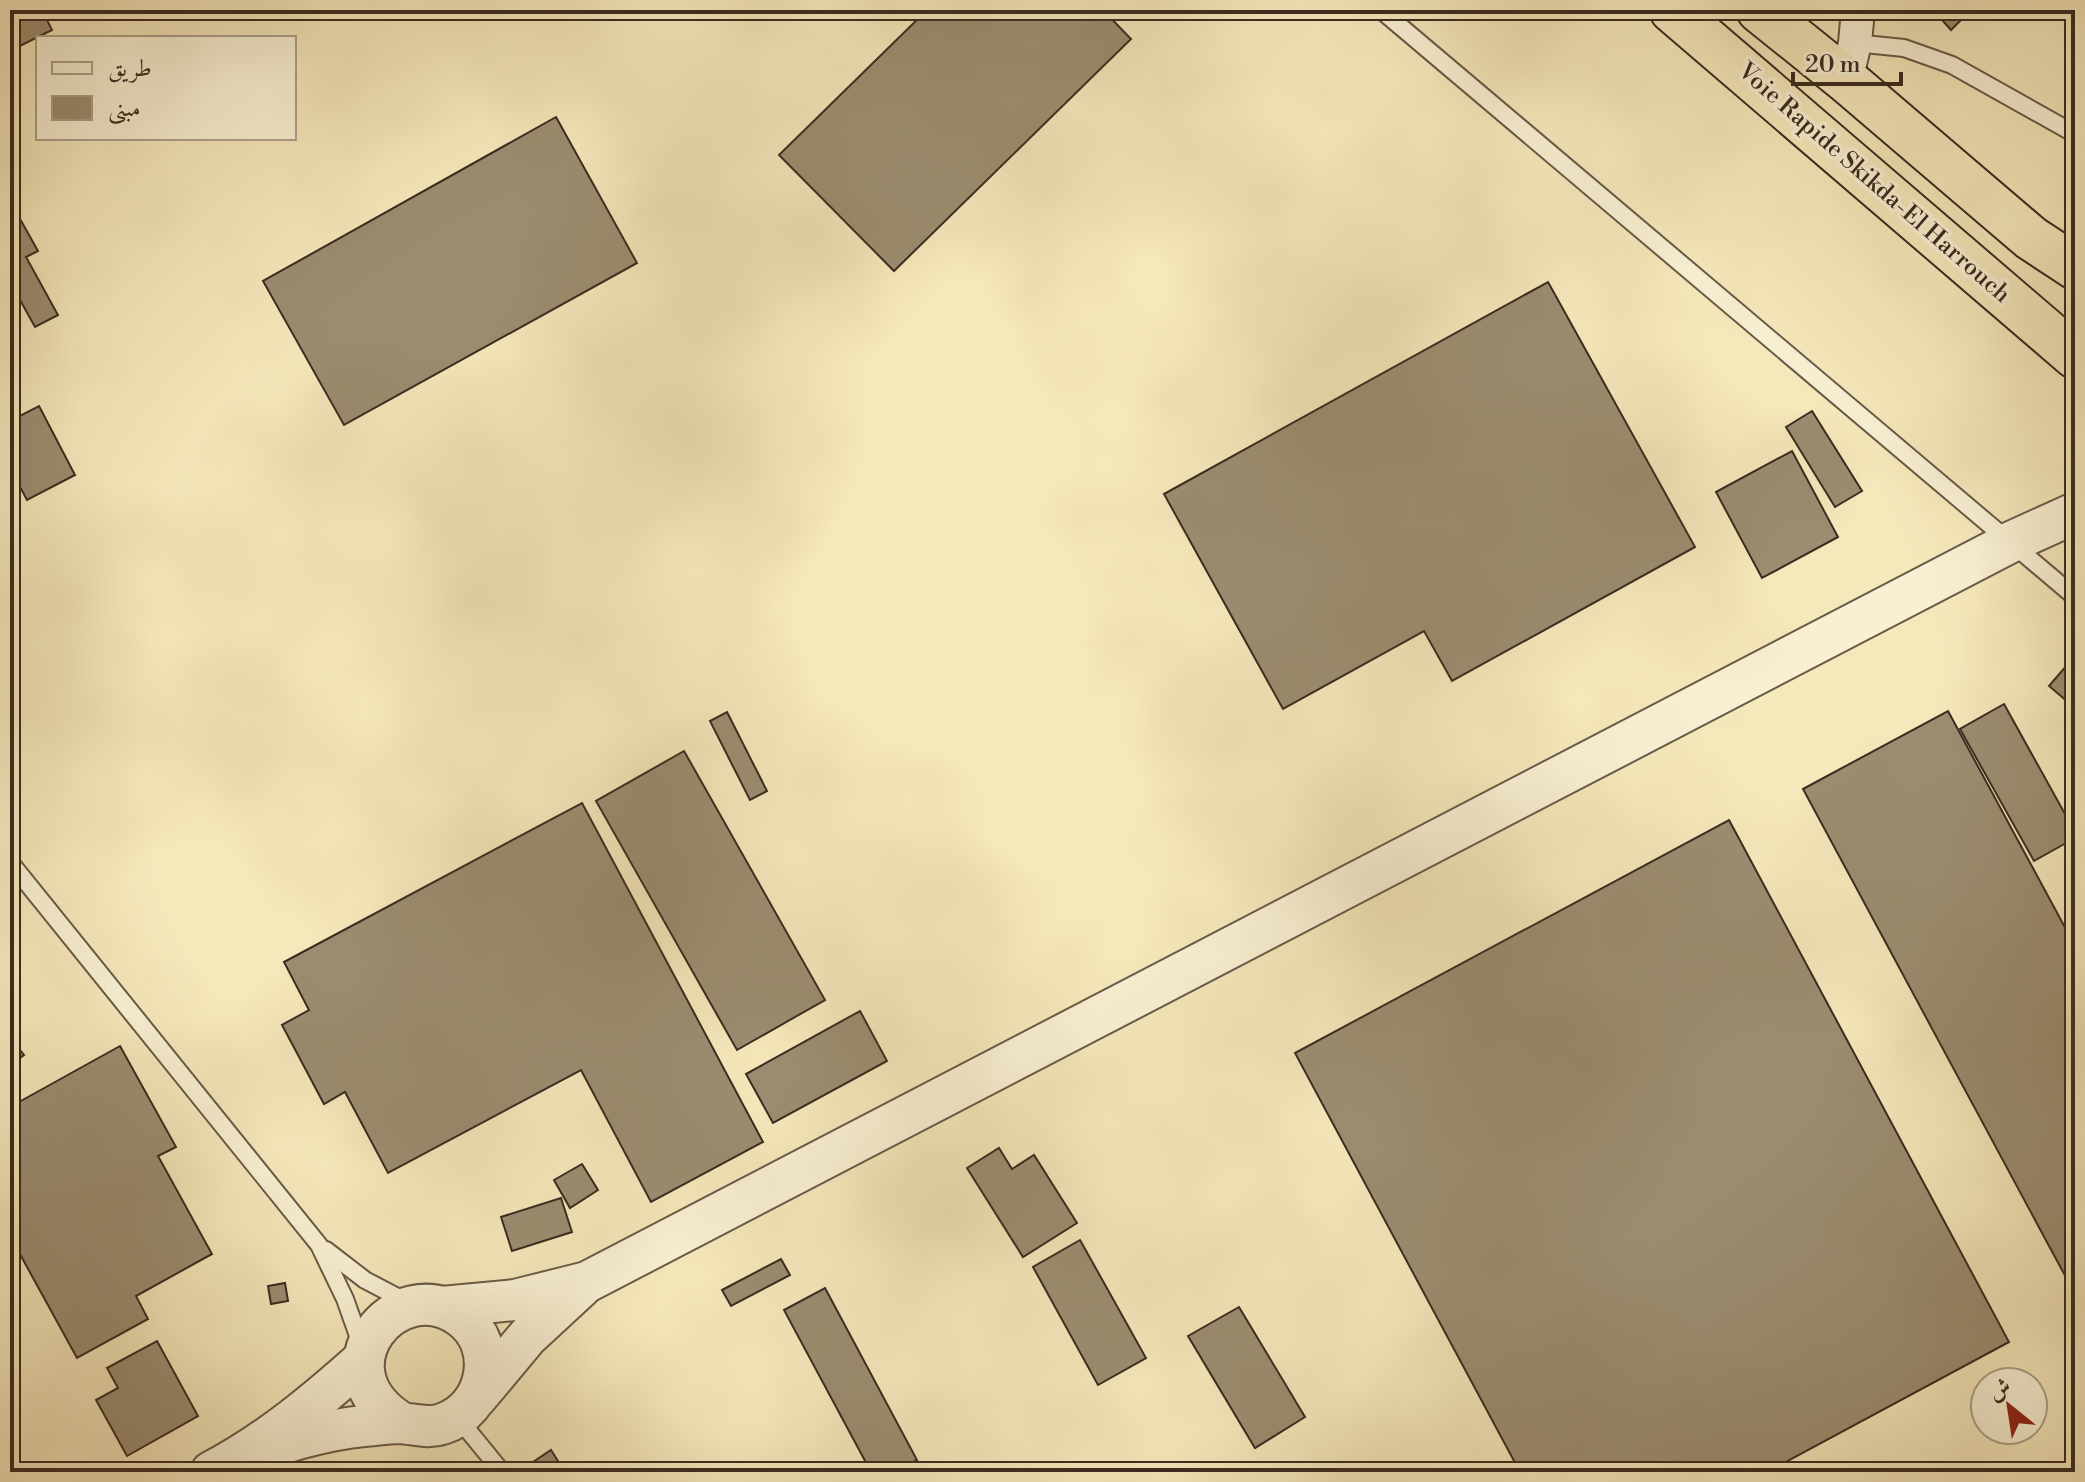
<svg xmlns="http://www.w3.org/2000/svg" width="2085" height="1482" viewBox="0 0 2085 1482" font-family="'Libre Bodoni',Amiri,serif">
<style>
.building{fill:#9b8d71;stroke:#3a2b20;stroke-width:2}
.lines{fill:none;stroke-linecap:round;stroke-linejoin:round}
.service-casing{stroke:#695a47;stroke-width:20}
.minor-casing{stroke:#695a47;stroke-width:36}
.tertiary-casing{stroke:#695a47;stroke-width:44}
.trunk-casing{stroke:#3a2b20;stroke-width:48}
.service{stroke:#f8f0d3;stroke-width:16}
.minor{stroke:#f8f0d3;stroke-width:32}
.tertiary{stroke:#f8f0d3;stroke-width:40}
.trunk{stroke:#f5e8bb;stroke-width:44}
.labels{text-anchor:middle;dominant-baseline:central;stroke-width:7;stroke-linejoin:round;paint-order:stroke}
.street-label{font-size:24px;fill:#3a2b20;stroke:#f8f0d3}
</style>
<rect width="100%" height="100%" fill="#f5e8bb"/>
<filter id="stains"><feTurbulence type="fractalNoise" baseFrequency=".0025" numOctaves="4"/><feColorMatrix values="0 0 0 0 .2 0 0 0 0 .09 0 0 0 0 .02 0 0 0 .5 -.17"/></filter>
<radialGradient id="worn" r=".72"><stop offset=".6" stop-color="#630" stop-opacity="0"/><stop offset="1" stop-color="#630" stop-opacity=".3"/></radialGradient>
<g class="building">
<path d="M 10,10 L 42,10 L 52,30 L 10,51 Z"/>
<path d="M 927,10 L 1103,10 L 1131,39 L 894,271 L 779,155 Z"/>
<path d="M 1971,10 L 1951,30 L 1934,11 L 1934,10 Z"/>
<path d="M 2043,10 L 2075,10 L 2075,12 L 2071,22 Z"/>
<path d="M 2075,98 L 2075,118 L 2065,110 Z"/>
<path d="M 556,117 L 637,263 L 344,425 L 263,281 Z"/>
<path d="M 10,201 L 38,251 L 26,257 L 58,315 L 35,327 L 10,282 Z"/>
<path d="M 1548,282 L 1695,547 L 1452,681 L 1424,631 L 1283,709 L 1164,494 Z"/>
<path d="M 39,406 L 75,475 L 27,500 L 19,485 L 10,489 L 10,421 Z"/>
<path d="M 1812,411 L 1862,491 L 1835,507 L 1786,427 Z"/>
<path d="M 1792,451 L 1838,537 L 1762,578 L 1716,492 Z"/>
<path d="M 2068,664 L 2075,670 L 2075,708 L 2049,686 Z"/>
<path d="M 2004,704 L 2075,832 L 2075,838 L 2034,861 L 1960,729 Z"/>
<path d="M 1948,711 L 2075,946 L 2075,1279 L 2069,1283 L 1803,789 Z"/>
<path d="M 727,712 L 767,791 L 750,800 L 710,721 Z"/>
<path d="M 684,751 L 825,1000 L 737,1050 L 596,801 Z"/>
<path d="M 582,803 L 763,1142 L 651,1202 L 581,1070 L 388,1173 L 345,1092 L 324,1104 L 282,1025 L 309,1010 L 284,962 Z"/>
<path d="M 1729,820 L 2009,1342 L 1767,1472 L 1520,1472 L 1295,1053 Z"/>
<path d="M 860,1011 L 887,1061 L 773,1123 L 746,1074 Z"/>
<path d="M 10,1037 L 24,1055 L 10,1065 Z"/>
<path d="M 120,1046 L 176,1147 L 158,1156 L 212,1254 L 136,1296 L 148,1319 L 77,1358 L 10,1236 L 10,1107 Z"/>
<path d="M 999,1148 L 1012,1169 L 1034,1155 L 1077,1223 L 1023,1257 L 967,1168 Z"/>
<path d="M 582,1164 L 598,1190 L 570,1208 L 554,1180 Z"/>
<path d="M 561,1198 L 572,1232 L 512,1251 L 501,1217 Z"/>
<path d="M 1080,1240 L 1146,1358 L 1098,1385 L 1033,1267 Z"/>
<path d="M 781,1259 L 790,1275 L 731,1306 L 722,1290 Z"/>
<path d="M 285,1283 L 288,1301 L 271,1304 L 268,1286 Z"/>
<path d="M 825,1288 L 917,1460 L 895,1472 L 871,1472 L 784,1310 Z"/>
<path d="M 1239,1307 L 1305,1417 L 1255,1448 L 1188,1336 Z"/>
<path d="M 157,1341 L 198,1416 L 127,1456 L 96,1400 L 118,1388 L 107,1368 Z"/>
<path d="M 551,1450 L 565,1472 L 540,1472 L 533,1462 Z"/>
<path d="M 1426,1462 L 1432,1472 L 1408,1472 Z"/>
</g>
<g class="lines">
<defs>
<g id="service">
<path d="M 1381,10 L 2075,597"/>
<path d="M 1855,43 L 1904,48 L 1952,65 L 2075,134"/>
<path d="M 10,862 L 319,1245 L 345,1299 L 362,1347"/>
<path d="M 326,1250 L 365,1280 L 407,1302"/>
<path d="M 458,1418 L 502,1472"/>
</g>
<path id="minor" d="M 1846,80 L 1855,43 L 1858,10"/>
<g id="tertiary">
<path d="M 442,1307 L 515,1300 L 587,1282 L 2011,542 L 2075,513"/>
<path d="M 477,1397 L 528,1336 L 581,1287"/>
<path d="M 240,1457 C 280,1444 321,1430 364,1426 C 376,1425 388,1423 400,1423 C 415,1424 427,1429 442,1424 C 488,1410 501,1346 461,1317 C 397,1270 314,1370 402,1423"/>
<path d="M 211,1472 C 268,1442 316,1402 363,1360"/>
</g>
<g id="trunk">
<path d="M 1672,10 L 2075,356"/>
<path d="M 1759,10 L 1846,80 L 2031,238 L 2075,267"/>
</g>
</defs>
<use href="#service" class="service-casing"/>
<use href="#minor" class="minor-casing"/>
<use href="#tertiary" class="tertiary-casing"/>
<use href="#trunk" class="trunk-casing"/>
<use href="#service" class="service"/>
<use href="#minor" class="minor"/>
<use href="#tertiary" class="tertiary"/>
<use href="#trunk" class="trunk"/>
</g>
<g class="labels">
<g class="street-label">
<text transform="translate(1874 183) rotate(41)">Voie Rapide Skikda-El Harrouch</text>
</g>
</g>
<rect width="2085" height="1482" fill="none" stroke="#f5e8bb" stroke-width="40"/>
<rect x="12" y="12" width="2061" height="1458" fill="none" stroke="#3a2b20" stroke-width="4"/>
<rect x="20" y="20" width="2045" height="1442" fill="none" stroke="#3a2b20" stroke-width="2"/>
<rect x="36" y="36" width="260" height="104" fill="#f8f0d3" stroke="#aca18b" stroke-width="2"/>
<rect x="52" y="62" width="40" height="12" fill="#f8f0d3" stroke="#aca18b" stroke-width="2"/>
<text x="108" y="76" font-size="24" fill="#3a2b20">طريق</text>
<rect x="52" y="96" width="40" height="24" fill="#9b8d71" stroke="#aca18b" stroke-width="2"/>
<text x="108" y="116" font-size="24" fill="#3a2b20">مبنى</text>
<g transform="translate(2009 1406) rotate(330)"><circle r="38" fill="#f8f0d3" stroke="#aca18b" stroke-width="2"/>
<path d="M0-6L14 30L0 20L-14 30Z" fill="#8f2418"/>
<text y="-12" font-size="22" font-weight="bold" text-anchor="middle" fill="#3a2b20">ش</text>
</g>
<path d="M1793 72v12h108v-12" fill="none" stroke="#3a2b20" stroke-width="4"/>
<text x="1805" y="72" font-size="24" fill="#3a2b20" stroke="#f8f0d3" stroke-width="6" paint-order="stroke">20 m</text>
<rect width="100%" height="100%" filter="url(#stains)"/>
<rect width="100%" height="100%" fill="url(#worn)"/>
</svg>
